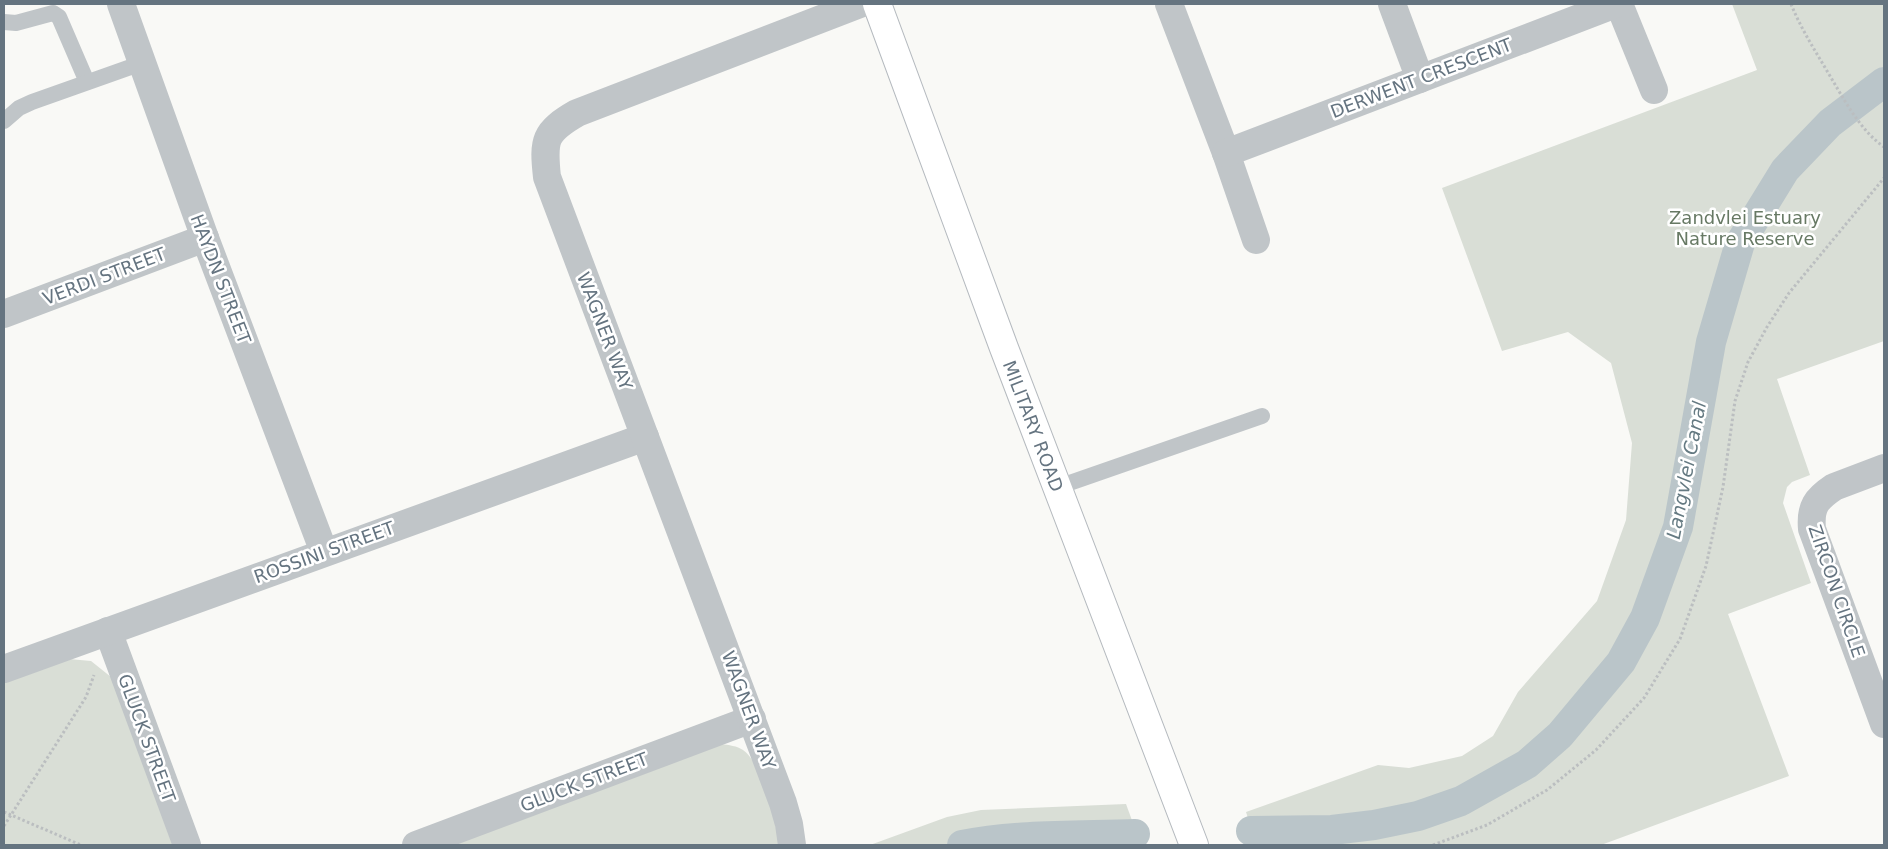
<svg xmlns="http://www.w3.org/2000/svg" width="1888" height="849" viewBox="0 0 1888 849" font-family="'DejaVu Sans',sans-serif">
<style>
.green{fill:#d9ded6}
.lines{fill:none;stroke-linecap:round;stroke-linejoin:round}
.canal{stroke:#bac5c9;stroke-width:30}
.secondary-casing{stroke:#b5babf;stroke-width:30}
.path{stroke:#bbbec0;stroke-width:3;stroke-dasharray:2.5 2.5;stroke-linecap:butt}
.service{stroke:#c0c5c8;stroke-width:16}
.minor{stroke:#c0c5c8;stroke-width:28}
.secondary{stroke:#fff;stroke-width:28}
.labels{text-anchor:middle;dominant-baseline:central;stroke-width:5;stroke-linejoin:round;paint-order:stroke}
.street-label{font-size:18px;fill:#657480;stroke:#fff}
.park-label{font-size:18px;fill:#677964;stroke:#fff}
.water-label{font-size:19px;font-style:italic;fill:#657a82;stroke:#fff}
</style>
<rect width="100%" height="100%" fill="#f9f9f6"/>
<g class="green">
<path d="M 1732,4 L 1884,4 L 1884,341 L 1777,379 L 1810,475 L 1792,482 L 1787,487 L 1783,503 L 1811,583 L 1728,614 L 1789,776 L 1601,845 L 1257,845 L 1246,812 L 1378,765 L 1409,768 L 1462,756 L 1493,736 L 1518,692 L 1597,601 L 1626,520 L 1632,443 L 1611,363 L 1568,332 L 1502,351 L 1442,188 L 1757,70 Z"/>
<path d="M 69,659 L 91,661 L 111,677 L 175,845 L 4,845 L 4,683 Z"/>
<path d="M 721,744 C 729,745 737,746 743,750 C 763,764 776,822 779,845 L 446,845 Z"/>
<path d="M 1126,804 L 1141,845 L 870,845 L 947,817 L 981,810 Z"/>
</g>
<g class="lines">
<g class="canal">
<path d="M 1251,831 L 1332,830 L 1374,825 L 1418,816 L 1461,801 L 1527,764 L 1560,735 L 1621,662 L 1645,618 L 1678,527 L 1711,342 L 1740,243 L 1785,170 L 1830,123 L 1884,82"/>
<path d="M 962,845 C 1019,834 1077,836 1135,834"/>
</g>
<defs>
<g id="secondary">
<path id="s1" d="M 877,4 L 1004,348 L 1194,845"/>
</g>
</defs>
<use href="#secondary" class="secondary-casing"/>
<g class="path">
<path d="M 1791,4 C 1801,29 1816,52 1830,76 C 1845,101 1860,130 1884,147"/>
<path d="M 4,812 L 81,845"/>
<path d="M 4,826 L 86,697 L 94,675"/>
<path d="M 1433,845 L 1487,825 L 1547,790 L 1596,750 L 1644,698 L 1680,639 L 1706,566 L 1723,487 L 1735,401 L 1748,362 L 1767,327 L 1789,293 L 1884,178"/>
</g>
<g class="service">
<path d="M 4,22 L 16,23 L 53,13 L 59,17 L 87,82"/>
<path d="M 4,121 L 19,108 L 32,102 L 142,63"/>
<path d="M 1058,487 L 1262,416"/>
</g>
<g class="minor">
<path d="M 121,4 L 205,238 L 324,552"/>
<path d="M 1169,4 L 1226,153 L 1256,240"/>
<path d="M 1392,4 L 1420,79"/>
<path d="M 1619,4 L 1654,90"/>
<path d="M 1226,153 L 1616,4"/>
<path d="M 4,314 L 205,238"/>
<path d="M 1884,468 L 1834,487 C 1816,499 1810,507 1812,529 L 1884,724"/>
<path d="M 108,631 L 187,845"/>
<path d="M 4,669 L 645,437"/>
<path d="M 416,845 L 752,719"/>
<path d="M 792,845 L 789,824 L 783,803 L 547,177 C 543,140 544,132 577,113 L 860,4"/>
</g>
<use href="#secondary" class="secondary"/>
</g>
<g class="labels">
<g class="street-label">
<text transform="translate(1421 78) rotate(-21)">DERWENT CRESCENT</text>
<text transform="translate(104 276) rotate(-21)">VERDI STREET</text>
<text transform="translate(221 279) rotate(69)">HAYDN STREET</text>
<text transform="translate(605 331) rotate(69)">WAGNER WAY</text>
<text stroke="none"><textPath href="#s1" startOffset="450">MILITARY ROAD</textPath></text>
<text transform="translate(324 552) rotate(-20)">ROSSINI STREET</text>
<text transform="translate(1837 591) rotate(71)">ZIRCON CIRCLE</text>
<text transform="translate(749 710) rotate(70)">WAGNER WAY</text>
<text transform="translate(147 738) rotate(70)">GLUCK STREET</text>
<text transform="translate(584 782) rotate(-21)">GLUCK STREET</text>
</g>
<g class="park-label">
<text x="1745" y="217">Zandvlei Estuary<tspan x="1745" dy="21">Nature Reserve</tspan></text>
</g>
<g class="water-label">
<text transform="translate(1686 470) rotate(-79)">Langvlei Canal</text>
</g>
</g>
<rect width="1888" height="849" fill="none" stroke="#657480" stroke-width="10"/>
</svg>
